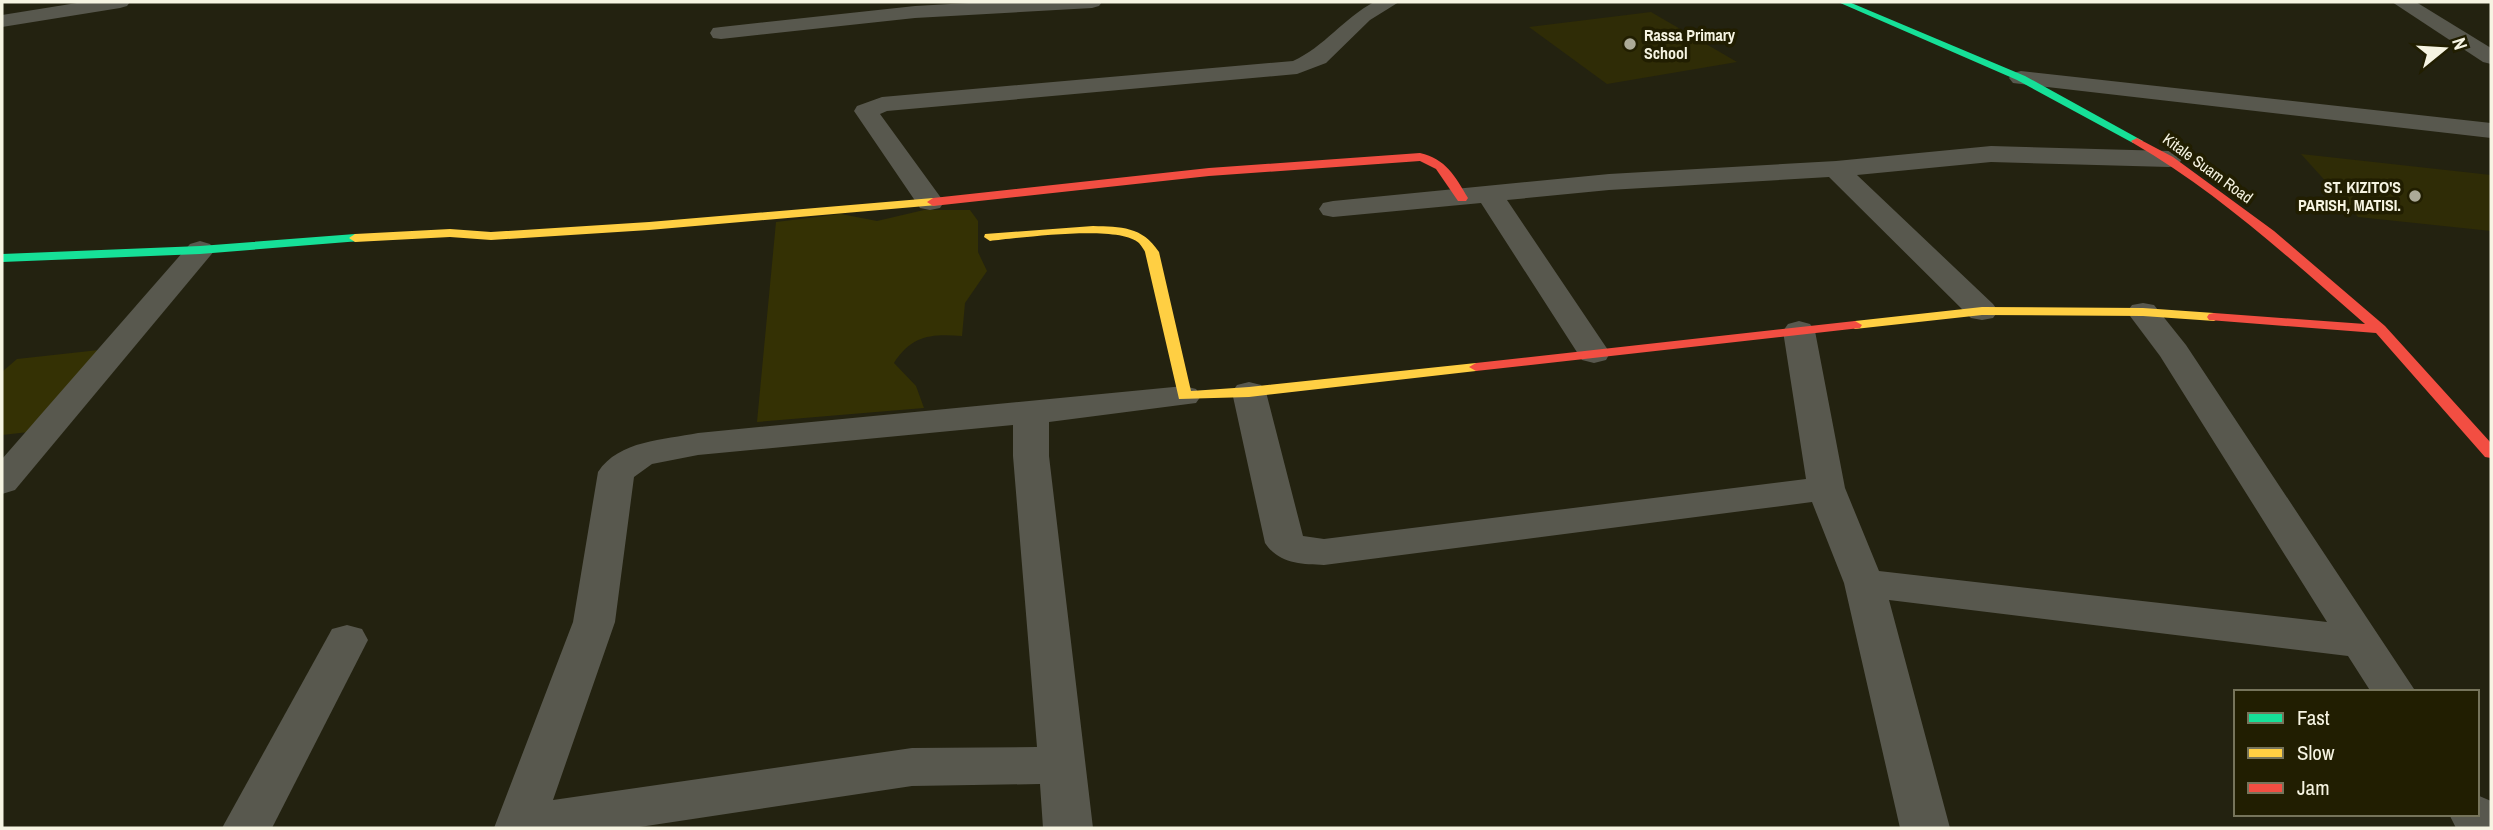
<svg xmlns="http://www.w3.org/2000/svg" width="2493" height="830" viewBox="0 0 2493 830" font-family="'Archivo Narrow',sans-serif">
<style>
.built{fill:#2f2c06}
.green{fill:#343104}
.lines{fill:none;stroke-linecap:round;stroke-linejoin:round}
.street{fill:#58584e;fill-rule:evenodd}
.fast{fill:#16e098;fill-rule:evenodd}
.slow{fill:#ffcf43;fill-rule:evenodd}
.jam{fill:#f24e42;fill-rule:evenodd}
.poi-dot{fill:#acaa98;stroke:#211e01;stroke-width:2.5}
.labels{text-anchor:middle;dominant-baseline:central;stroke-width:7;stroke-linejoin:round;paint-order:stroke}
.far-poi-label{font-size:16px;font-weight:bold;fill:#f6f4e2;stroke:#211e01;text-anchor:start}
.far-street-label{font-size:16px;fill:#f6f4e2;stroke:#211e01}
</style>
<rect width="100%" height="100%" fill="#232210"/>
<g class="built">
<path d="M 1651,12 L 1737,62 L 1607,84 L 1529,27 Z"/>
<path d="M 2301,154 L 2491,175 L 2491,231 L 2358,217 Z"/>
</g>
<g class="green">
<path d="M 924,210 L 970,210 L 978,221 L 978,252 L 987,271 L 965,303 L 962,336 C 931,334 912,335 894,363 L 916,386 L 924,408 L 757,422 L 776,222 L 841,214 L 877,221 Z"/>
<path d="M 99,350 L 29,432 L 2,435 L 2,372 L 17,359 Z"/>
</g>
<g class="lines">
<g class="street">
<path d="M 83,2 L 130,2 L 127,6 L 120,8 L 2,27 L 2,15 Z"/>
<path d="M 986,2 L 1102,2 L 1099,6 L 1092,8 L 915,18 L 721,39 L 713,38 L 710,33 L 713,28 L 721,27 L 915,6 Z"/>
<path d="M 1374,2 L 1399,2 L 1370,20 L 1326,63 L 1297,74 L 887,111 L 880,114 L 944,202 L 940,208 L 930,210 L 920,208 L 854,111 L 857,106 L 882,97 L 1293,61 C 1324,47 1344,18 1374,2 Z"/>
<path d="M 2392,2 L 2416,2 L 2491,48 L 2491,64 L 2483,62 Z"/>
<path d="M 2021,71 L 2491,123 L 2491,138 L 2013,83 L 2009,78 L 2013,73 Z"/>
<path d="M 1991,146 L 2169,151 L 2178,153 L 2182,159 L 2178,165 L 2169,167 L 1991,162 L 1857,175 L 1993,304 L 1998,311 L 1993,318 L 1982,320 L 1971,318 L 1829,177 L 1609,190 L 1507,200 L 1610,353 L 1606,360 L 1594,363 L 1582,360 L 1481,203 L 1333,217 L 1323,215 L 1319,209 L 1323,203 L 1333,201 L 1609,174 L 1836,161 Z"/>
<path d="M 200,241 L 210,244 L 215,250 L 15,490 L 2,494 L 2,459 L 190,244 Z"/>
<path d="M 2143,303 L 2154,305 L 2186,345 L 2416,692 L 2371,692 L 2348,656 L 1889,600 L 1950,828 L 1900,828 L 1844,583 L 1812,502 L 1324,565 C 1301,564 1279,564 1265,543 L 1232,392 L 1237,385 L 1249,382 L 1261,385 L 1266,392 L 1303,536 L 1324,539 L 1806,479 L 1783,331 L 1788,324 L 1799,321 L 1810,324 L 1815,331 L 1845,488 L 1879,571 L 2327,622 L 2160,356 L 2127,312 L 2132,305 Z"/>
<path d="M 1184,386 L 1196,389 L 1201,396 L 1196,403 L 1049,422 L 1049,456 L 1093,828 L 1043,828 L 1040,784 L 912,786 L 633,828 L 494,828 L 573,622 L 598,472 C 619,440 664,440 698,433 ZM 1013,425 L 1013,456 L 1037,747 L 912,748 L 553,800 L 615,622 L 634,477 L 652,464 L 698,455 Z"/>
<path d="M 347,625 L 362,629 L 368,640 L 272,828 L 222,828 L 332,629 Z"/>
<path d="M 2477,795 L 2491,801 L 2491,828 L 2456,828 L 2449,814 L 2477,814 Z"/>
</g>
<g class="fast">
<path d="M 1838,2 L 1849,2 L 2025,76 L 2143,141 L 2133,143 L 2017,80 Z"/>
<path d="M 355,234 L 360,235 L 360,241 L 200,254 L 2,262 L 2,254 L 200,246 Z"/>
</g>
<g class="slow">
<path d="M 933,198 L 939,202 L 937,205 L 649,230 L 491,240 L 450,237 L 355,242 L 349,238 L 355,234 L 450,229 L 491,232 L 649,222 Z"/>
<path d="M 1093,226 C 1121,227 1142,226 1159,252 L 1191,391 L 1249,387 L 1476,363 L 1483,367 L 1476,371 L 1249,397 L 1179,399 L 1145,252 C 1145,251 1140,244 1139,243 C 1119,224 1019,238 990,241 L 984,237 L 985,234 Z"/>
<path d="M 1982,307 L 2143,308 L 2214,313 L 2221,317 L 2214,321 L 2143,316 L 1982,315 L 1855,329 L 1848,325 L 1855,321 Z"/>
</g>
<g class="jam">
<path d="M 2137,138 L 2173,157 L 2274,231 L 2385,326 L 2491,443 L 2491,458 L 2485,457 L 2376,333 L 2209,320 L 2207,317 L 2209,314 L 2214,313 L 2365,324 C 2291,260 2218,192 2133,143 L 2131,141 Z"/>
<path d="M 1420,153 C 1446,159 1455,176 1468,198 L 1466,201 L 1458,201 L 1436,169 L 1420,161 L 1209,176 L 933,206 L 927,202 L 933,198 L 1209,168 Z"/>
<path d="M 1855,321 L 1862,325 L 1860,328 L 1476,371 L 1469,367 L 1476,363 Z"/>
</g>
</g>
<g class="poi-dot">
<circle cx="1630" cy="44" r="7"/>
<circle cx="2415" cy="196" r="7"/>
</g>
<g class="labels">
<g class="far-poi-label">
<text x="1644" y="35">Rassa Primary<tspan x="1644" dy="18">School</tspan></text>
<text x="2401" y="187" text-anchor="end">ST. KIZITO'S<tspan x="2401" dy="18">PARISH, MATISI.</tspan></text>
</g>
<g class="far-street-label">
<text transform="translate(2208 168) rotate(36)">Kitale Suam Road</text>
</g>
</g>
<rect width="2493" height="830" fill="none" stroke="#f6f4e2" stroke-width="7"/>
<rect x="2234" y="690" width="245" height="126" fill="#211e01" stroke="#76745b" stroke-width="2"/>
<rect x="2248" y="713" width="35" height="10" fill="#16e098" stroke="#76745b" stroke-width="2"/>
<text x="2297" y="725" font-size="21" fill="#f6f4e2">Fast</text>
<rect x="2248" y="748" width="35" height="10" fill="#ffcf43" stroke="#76745b" stroke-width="2"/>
<text x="2297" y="760" font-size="21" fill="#f6f4e2">Slow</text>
<rect x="2248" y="783" width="35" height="10" fill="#f24e42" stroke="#76745b" stroke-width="2"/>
<text x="2297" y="795" font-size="21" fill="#f6f4e2">Jam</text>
<g transform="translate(2444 49) rotate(72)" stroke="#211e01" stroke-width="5" paint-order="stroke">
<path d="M0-5L12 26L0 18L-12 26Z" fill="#f6f4e2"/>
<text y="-10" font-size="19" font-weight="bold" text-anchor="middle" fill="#f6f4e2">N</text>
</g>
</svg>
